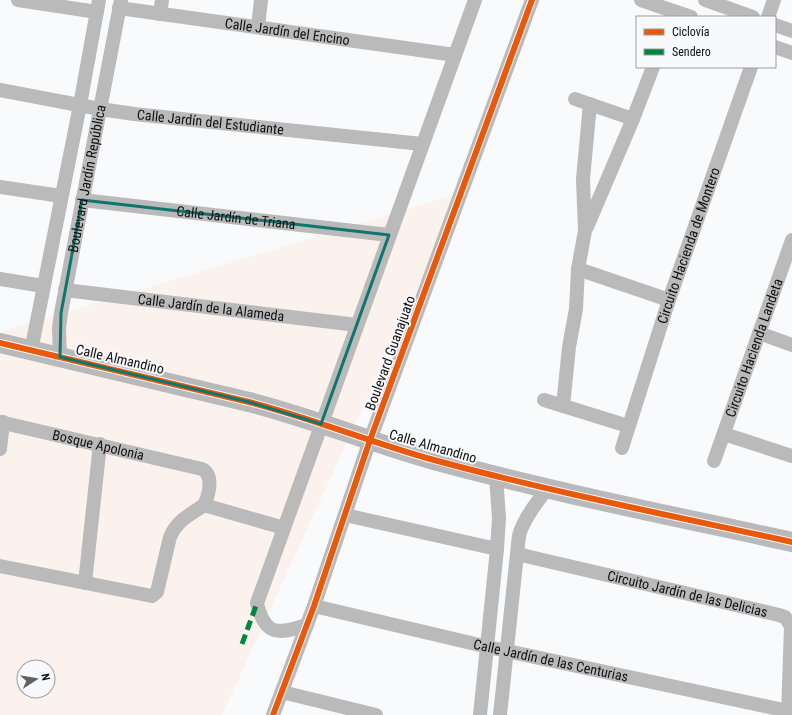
<svg xmlns="http://www.w3.org/2000/svg" width="792" height="715" viewBox="0 0 792 715" font-family="'Roboto Condensed',sans-serif">
<style>
.commercial{fill:#fbf2ed;fill-rule:evenodd}
.lines{fill:none;stroke-linecap:round;stroke-linejoin:round}
.street{stroke:#bababb;stroke-width:14}
.secondary{stroke:#b9b9bb;stroke-width:20}
.quiet{stroke:#00873e;stroke-width:5;stroke-dasharray:10 5;stroke-linecap:butt}
.cycleway-casing{stroke:#f8f9fd;stroke-width:8}
.cycleway{stroke:#e8590c;stroke-width:6}
.marked{fill:none;stroke:#0f766e;stroke-width:3;stroke-linejoin:round}
.labels{text-anchor:middle;dominant-baseline:central;stroke-width:4;stroke-linejoin:round;paint-order:stroke}
.street-label{font-size:14px;fill:#0f0f10;stroke:#f8f9fd}
</style>
<rect width="100%" height="100%" fill="#f9fafc"/>
<path class="commercial" d="M 461,193 L 222,715 L 0,715 L 0,332 ZM 24,667 L 48,667 L 48,691 L 24,691 Z"/>
<g class="lines">
<g class="street">
<path d="M 18,0 L 97,12"/>
<path d="M 641,0 L 691,17"/>
<path d="M 705,0 L 753,17"/>
<path id="s1" d="M 119,8 L 455,55"/>
<path d="M 160,14 L 162,0"/>
<path d="M 768,17 L 774,0"/>
<path d="M 775,25 L 792,31"/>
<path d="M 258,27 L 261,0"/>
<path d="M 775,47 L 792,53"/>
<path id="s2" d="M 0,90 L 100,109 L 134,114 L 422,144"/>
<path d="M 575,99 L 633,119"/>
<path d="M 0,187 L 61,196"/>
<path id="s3" d="M 82,200 L 389,235"/>
<path d="M 587,227 L 633,119 L 653,67"/>
<path d="M 578,269 L 669,300"/>
<path d="M 0,279 L 43,286"/>
<path id="s4" d="M 65,290 L 357,325"/>
<path d="M 759,333 L 792,345"/>
<path d="M 31,351 L 80,105 L 99,0"/>
<path id="s5" d="M 60,357 L 59,328 L 61,313 L 121,0"/>
<path d="M 544,400 L 628,426"/>
<path d="M 563,406 L 569,347 L 576,309 L 578,269 L 585,231 L 583,179 L 590,104"/>
<path id="s6" d="M 0,422 L 202,469 C 214,475 209,495 204,505 C 189,516 178,519 170,537 L 157,592 L 152,596 L 0,566"/>
<path d="M 724,434 L 792,456"/>
<path id="s7" d="M 622,448 L 669,300 L 751,67"/>
<path d="M 0,449 L 3,422"/>
<path id="s8" d="M 714,461 L 792,240"/>
<path d="M 204,505 L 284,528"/>
<path d="M 345,515 L 497,549"/>
<path id="s9" d="M 517,554 L 779,615 L 785,617 L 791,626 L 788,715"/>
<path d="M 85,583 L 100,444"/>
<path id="s10" d="M 314,606 L 488,647 L 788,711"/>
<path d="M 307,625 C 279,634 265,637 257,603 L 475,0"/>
<path d="M 282,692 L 376,715"/>
<path d="M 273,715 L 314,606 L 370,440 L 532,0"/>
<path d="M 480,715 L 497,549 L 499,518 L 496,476"/>
<path d="M 500,715 L 517,554 C 518,547 518,539 520,532 C 526,516 537,502 547,489"/>
</g>
<path class="secondary" d="M 0,343 L 249,402 C 312,418 372,443 434,460 C 552,492 673,516 792,542"/>
<path class="quiet" d="M 242,644 L 257,603"/>
<defs>
<g id="cycleway">
<path d="M 0,343 L 249,402 C 312,418 372,443 434,460 C 552,492 673,516 792,542"/>
<path d="M 273,715 L 314,606 L 370,440 L 532,0"/>
</g>
</defs>
<use href="#cycleway" class="cycleway-casing"/>
<use href="#cycleway" class="cycleway"/>
</g>
<path class="marked" d="M 82,200 L 389,235 L 321,424 L 249,402 L 60,357 L 61,313 Z"/>
<g class="labels">
<g class="street-label">
<text stroke="none"><textPath href="#s1" startOffset="170">Calle Jardín del Encino</textPath></text>
<text stroke="none"><textPath href="#s2" startOffset="213">Calle Jardín del Estudiante</textPath></text>
<text stroke="none"><textPath href="#s5" startOffset="181">Boulevard Jardín República</textPath></text>
<text stroke="none"><textPath href="#s3" startOffset="155">Calle Jardín de Triana</textPath></text>
<text stroke="none"><textPath href="#s7" startOffset="213">Circuito Hacienda de Montero</textPath></text>
<text stroke="none"><textPath href="#s4" startOffset="147">Calle Jardín de la Alameda</textPath></text>
<text stroke="none"><textPath href="#s8" startOffset="120">Circuito Hacienda Landeta</textPath></text>
<text transform="translate(390 353) rotate(-70)">Boulevard Guanajuato</text>
<text transform="translate(120 359) rotate(13)">Calle Almandino</text>
<text stroke="none"><textPath href="#s6" startOffset="101">Bosque Apolonia</textPath></text>
<text transform="translate(433 446) rotate(16)">Calle Almandino</text>
<text stroke="none"><textPath href="#s9" startOffset="175">Circuito Jardín de las Delicias</textPath></text>
<text stroke="none"><textPath href="#s10" startOffset="243">Calle Jardín de las Centurias</textPath></text>
</g>
</g>
<rect x="636" y="16" width="140" height="52" fill="#f8f9fd" stroke="#9b9b9e"/>
<rect x="644" y="29" width="20" height="6" fill="#e8590c" stroke="#9b9b9e"/>
<text x="672" y="36" font-size="12" fill="#0f0f10">Ciclovía</text>
<rect x="644" y="49" width="20" height="6" fill="#00873e" stroke="#9b9b9e"/>
<text x="672" y="56" font-size="12" fill="#0f0f10">Sendero</text>
<g transform="translate(36 679) rotate(78)"><circle r="19" fill="#f8f9fd" stroke="#9b9b9e"/>
<path d="M0-3L7 15L0 10L-7 15Z" fill="#616163"/>
<text y="-6" font-size="11" font-weight="bold" text-anchor="middle" fill="#0f0f10">N</text>
</g>
</svg>
